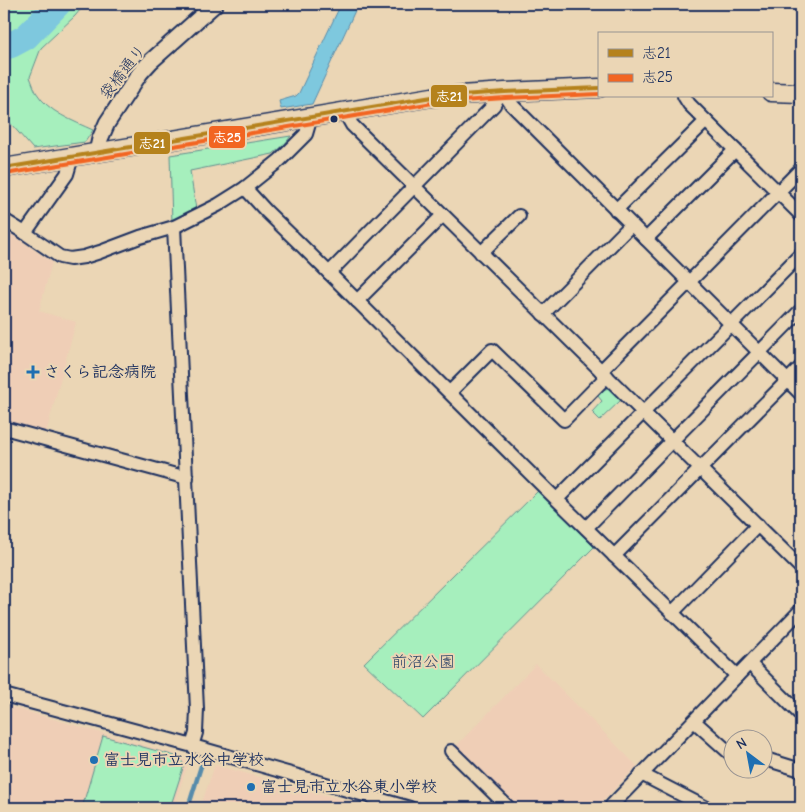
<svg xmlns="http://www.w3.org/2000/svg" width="805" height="812" viewBox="0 0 805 812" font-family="'Comic Neue','Klee One',sans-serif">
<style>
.built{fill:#efceb6}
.green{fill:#a6efbd;stroke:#608f8e}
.water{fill:#7ec8de;stroke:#568bab}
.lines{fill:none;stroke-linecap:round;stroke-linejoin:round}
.stream{stroke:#568bab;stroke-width:4.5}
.river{stroke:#7ec8de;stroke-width:26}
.minor-casing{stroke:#1b2f5e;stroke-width:16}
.tertiary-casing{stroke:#1b2f5e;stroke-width:19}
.secondary-casing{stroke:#1b2f5e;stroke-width:21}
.minor{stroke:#ebd6b5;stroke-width:12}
.tertiary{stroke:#ebd6b5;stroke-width:15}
.secondary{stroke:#ebd6b5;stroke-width:18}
.bus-1-casing{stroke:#ebd6b5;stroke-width:8}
.bus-2-casing{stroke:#ebd6b5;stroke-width:8}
.bus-1{stroke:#b5821c;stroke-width:4}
.bus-2{stroke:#f26522;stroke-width:4}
.bus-dot{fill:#1b2f5e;stroke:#ebd6b5;stroke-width:2}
.poi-dot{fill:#1f6fb2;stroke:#ebd6b5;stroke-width:2}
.labels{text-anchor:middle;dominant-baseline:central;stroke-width:4;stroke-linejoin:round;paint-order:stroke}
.street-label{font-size:16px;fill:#1b2f5e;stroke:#ebd6b5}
.poi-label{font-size:16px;font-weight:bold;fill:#1b2f5e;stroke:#ebd6b5;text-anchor:start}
.park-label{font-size:16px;fill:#294268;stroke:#ebd6b5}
.line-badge{stroke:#ebd6b5;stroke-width:2}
.badge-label{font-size:14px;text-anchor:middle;font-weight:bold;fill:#fff}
</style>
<rect width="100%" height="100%" fill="#ebd6b5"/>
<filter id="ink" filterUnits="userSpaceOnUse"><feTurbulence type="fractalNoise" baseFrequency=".02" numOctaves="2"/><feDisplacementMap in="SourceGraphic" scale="10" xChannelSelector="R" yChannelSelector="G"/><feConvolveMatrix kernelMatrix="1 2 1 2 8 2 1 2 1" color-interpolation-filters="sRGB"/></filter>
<g filter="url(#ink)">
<g class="built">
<path d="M 4,229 L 52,262 L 39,311 L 76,322 L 46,433 L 4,421 Z"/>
<path d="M 536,664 L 637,766 L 596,808 L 521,808 L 454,748 Z"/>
<path d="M 4,705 L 182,756 L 188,764 L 173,808 L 4,808 Z"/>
<path d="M 215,765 L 373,808 L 200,808 Z"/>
</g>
<g class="green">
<path d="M 4,4 L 85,4 L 75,16 L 41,48 L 30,77 C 32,82 34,88 36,92 C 48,112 73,121 93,130 L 85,142 L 33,149 L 4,116 Z"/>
<path d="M 291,136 L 284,145 L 273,154 L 190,171 L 196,209 L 172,223 L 170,155 Z"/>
<path d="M 609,388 L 621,400 L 600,420 L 592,412 L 602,401 L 597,395 L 602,390 Z"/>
<path d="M 538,491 L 594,547 L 423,719 L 364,663 Z"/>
<path d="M 103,736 L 179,757 L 184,765 L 170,808 L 82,808 Z"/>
</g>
<path class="water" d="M 341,4 L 358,4 L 312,104 L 281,109 L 279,101 L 296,96 L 299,93 Z"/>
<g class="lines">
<path class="stream" d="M 188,808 L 202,763"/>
<path class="river" d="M 4,47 L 11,45 L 26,37 L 58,4"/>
<defs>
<g id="minor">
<path d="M 505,92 L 507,98 L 511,104 L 801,394"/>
<path d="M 684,96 L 689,104 L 706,121 L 801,215"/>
<path d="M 344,111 L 352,125 L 801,568"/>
<path d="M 245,188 L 266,211 L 300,244 L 549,492 L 737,676"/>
<path d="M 616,210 L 706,121"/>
<path d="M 4,220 L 25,233 L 60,257 L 70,259 L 84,257 L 100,252 L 140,237 L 174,227 L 218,205 L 245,188 L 280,160 L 306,134 L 311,117"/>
<path d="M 174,227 L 197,709 L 196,733 L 192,746"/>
<path d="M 25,233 L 67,174 L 72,157"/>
<path d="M 646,239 L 735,150"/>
<path d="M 481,253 L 519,216"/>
<path d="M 329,273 L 494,105 L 497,99 L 498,92"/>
<path d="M 357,301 L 443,215"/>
<path d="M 543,314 L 631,225"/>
<path d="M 601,371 L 801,169"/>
<path d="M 450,392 L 492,350 L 564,420 L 607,376"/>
<path d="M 4,428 L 187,478"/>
<path d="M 557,499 L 801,254"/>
<path d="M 586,528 L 801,310"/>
<path d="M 614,556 L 801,367"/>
<path d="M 672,613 L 758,525"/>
<path d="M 750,664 L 801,715"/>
<path d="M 4,695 L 200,748 L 410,808"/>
<path d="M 694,721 L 732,755"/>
<path d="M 451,751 L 509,808"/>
<path d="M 762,758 L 801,770"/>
<path d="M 641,774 L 707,808"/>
<path d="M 611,808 L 612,805 L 801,610"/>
</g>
<path id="tertiary" d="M 97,152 L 100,139 L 107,123 L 140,73 L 150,62 L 215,4"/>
<g id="secondary">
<path d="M 771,92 L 801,93"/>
<path d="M 4,168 L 432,97 L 505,92 L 599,88"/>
</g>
</defs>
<use href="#minor" class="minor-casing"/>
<use href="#tertiary" class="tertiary-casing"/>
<use href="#secondary" class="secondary-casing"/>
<use href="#minor" class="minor"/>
<use href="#tertiary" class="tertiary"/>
<use href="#secondary" class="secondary"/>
<defs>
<path id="bus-1" d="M 4,168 L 432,97 L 505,92 L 599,88"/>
<path id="bus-2" d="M 5,174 L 433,103 L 505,98 L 599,94"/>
</defs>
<use href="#bus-1" class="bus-1-casing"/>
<use href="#bus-2" class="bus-2-casing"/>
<use href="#bus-1" class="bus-1"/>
<use href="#bus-2" class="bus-2"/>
</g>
</g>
<circle class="bus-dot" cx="334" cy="119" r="4.5"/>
<g class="poi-dot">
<path d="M30.5 364.5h5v5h5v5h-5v5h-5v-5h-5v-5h5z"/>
<circle cx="94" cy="760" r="5"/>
<circle cx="251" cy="787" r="5"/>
</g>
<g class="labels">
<g class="street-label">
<text transform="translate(123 72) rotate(-52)">袋橋通り</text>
</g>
<g class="poi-label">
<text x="44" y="372">さくら記念病院</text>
<text x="104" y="760">富士見市立水谷中学校</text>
<text x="261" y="787">富士見市立水谷東小学校</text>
</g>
<g class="park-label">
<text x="423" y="662">前沼公園</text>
</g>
</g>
<g class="line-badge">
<rect x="430" y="84" width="38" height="24" rx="5" fill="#b5821c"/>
<rect x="208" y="125" width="38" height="24" rx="5" fill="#f26522"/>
<rect x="133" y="131" width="38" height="24" rx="5" fill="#b5821c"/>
</g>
<g class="badge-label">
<text x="449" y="101">志21</text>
<text x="227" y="142">志25</text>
<text x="152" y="148">志21</text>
</g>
<rect width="805" height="812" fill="none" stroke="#ebd6b5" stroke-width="20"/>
<rect x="10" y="10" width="785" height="792" fill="none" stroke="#1b2f5e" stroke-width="2" filter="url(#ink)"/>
<rect x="598" y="32" width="175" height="65" fill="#ebd6b5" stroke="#989392"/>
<rect x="608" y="49" width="25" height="8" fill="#b5821c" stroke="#989392"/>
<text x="642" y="58" font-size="15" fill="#1b2f5e">志21</text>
<rect x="608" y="74" width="25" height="8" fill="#f26522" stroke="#989392"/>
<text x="642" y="82" font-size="15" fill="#1b2f5e">志25</text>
<g transform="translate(748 754) rotate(328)"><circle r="24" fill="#ebd6b5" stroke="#989392"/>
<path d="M0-4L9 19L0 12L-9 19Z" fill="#1f6fb2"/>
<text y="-8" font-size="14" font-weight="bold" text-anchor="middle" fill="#1b2f5e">N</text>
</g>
</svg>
